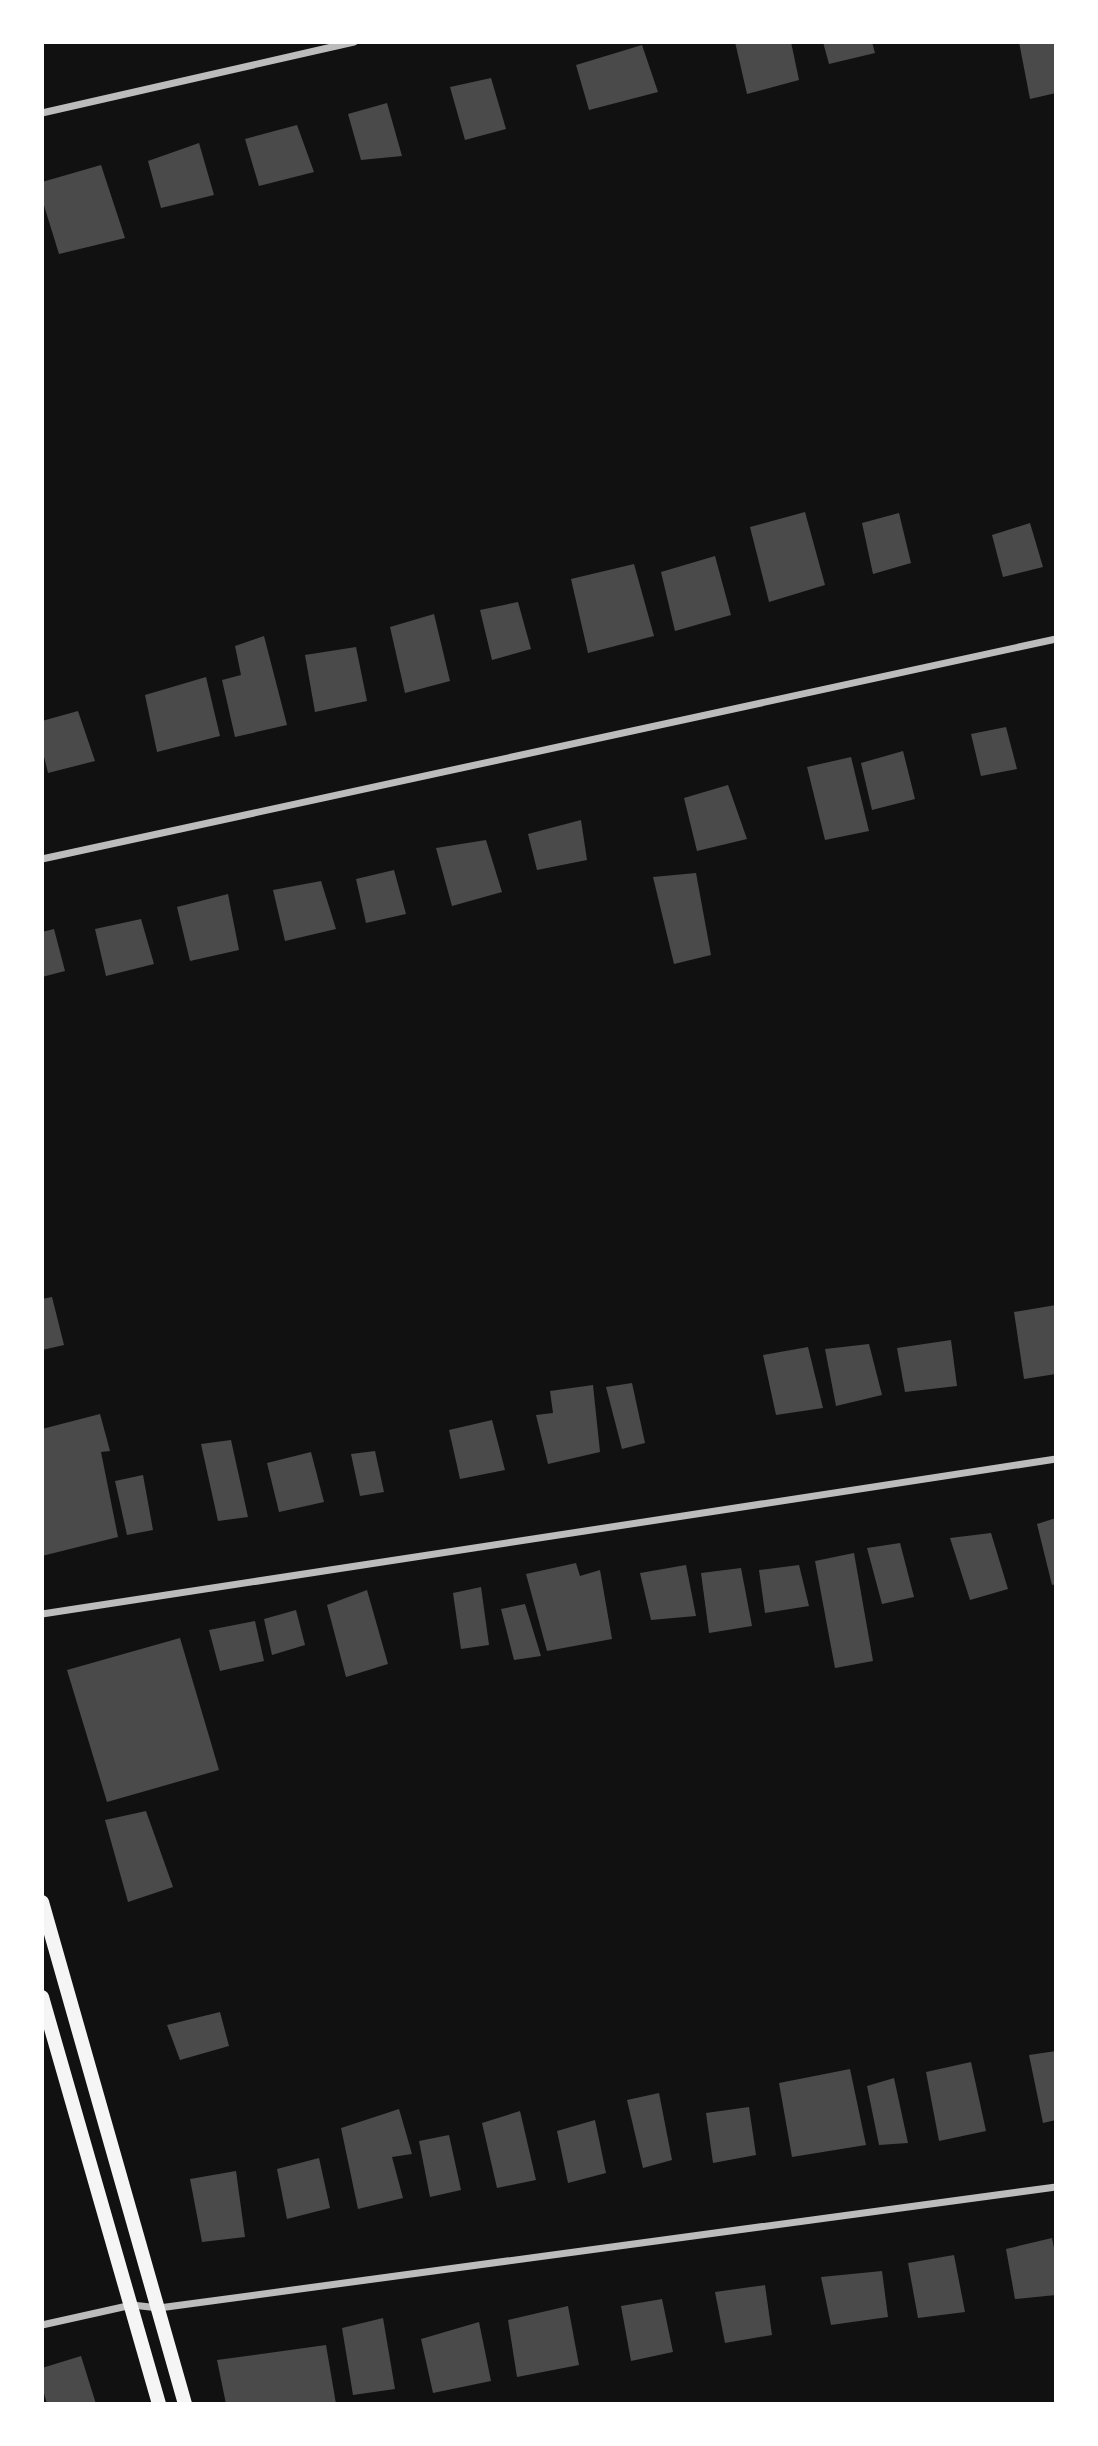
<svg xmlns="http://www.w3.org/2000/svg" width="1098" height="2446" viewBox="0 0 1098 2446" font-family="Ubuntu,sans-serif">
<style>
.building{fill:#4a4a4a}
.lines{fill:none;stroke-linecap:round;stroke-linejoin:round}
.minor{stroke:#bcbcbc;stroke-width:7}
.secondary{stroke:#f5f5f5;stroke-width:14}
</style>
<rect width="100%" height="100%" fill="#111"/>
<g class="building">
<path d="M 735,42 L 791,42 L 799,80 L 747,94 Z"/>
<path d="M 823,42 L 872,42 L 875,53 L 829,64 Z"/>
<path d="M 1019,42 L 1056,42 L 1056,93 L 1030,99 Z"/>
<path d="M 642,45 L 658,92 L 589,110 L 576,65 Z"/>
<path d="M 491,78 L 506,129 L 465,140 L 450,87 Z"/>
<path d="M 387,103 L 402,156 L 361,160 L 348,114 Z"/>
<path d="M 297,125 L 314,172 L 259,186 L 245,139 Z"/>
<path d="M 199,143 L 214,195 L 161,208 L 148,161 Z"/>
<path d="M 101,165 L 125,238 L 59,254 L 42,199 L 42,182 Z"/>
<path d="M 805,512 L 825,585 L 769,602 L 750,527 Z"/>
<path d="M 899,513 L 911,563 L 873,574 L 862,523 Z"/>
<path d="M 1030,523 L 1043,567 L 1003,577 L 992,535 Z"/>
<path d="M 715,556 L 731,615 L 675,631 L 661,572 Z"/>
<path d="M 634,564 L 654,636 L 588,653 L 571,579 Z"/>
<path d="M 518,602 L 531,649 L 492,660 L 480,610 Z"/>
<path d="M 434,614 L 450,681 L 405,693 L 390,627 Z"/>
<path d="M 264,636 L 287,725 L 235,737 L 222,680 L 241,675 L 235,646 Z"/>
<path d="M 356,647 L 367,701 L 315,712 L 305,655 Z"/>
<path d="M 206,677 L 220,736 L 157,752 L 145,695 Z"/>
<path d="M 78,711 L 95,761 L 48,773 L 42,748 L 42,721 Z"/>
<path d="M 1006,727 L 1017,769 L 981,776 L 971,734 Z"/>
<path d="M 903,751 L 915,799 L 872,810 L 861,763 Z"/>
<path d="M 851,757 L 869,831 L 825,840 L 807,767 Z"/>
<path d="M 728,785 L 747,839 L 697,851 L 684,798 Z"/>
<path d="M 581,820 L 587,860 L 537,870 L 528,834 Z"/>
<path d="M 486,840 L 502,892 L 452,906 L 436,848 Z"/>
<path d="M 394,870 L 406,914 L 366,923 L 356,879 Z"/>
<path d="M 696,873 L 711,955 L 674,964 L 653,877 Z"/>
<path d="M 321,881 L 336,929 L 285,941 L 273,890 Z"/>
<path d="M 228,894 L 239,950 L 190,961 L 177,907 Z"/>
<path d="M 141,919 L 154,964 L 106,976 L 95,929 Z"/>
<path d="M 54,929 L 65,971 L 42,977 L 42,932 Z"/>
<path d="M 52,1297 L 64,1345 L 42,1350 L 42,1299 Z"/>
<path d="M 1056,1305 L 1056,1374 L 1024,1379 L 1014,1312 Z"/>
<path d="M 951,1340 L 957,1386 L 905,1392 L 897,1348 Z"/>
<path d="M 869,1344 L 882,1395 L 836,1406 L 825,1349 Z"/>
<path d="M 808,1347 L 823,1408 L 776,1415 L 763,1355 Z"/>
<path d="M 632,1383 L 645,1443 L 622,1449 L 606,1387 Z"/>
<path d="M 593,1385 L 600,1452 L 548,1464 L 536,1415 L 553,1413 L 550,1391 Z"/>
<path d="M 100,1414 L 110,1451 L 101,1452 L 118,1537 L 42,1556 L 42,1429 Z"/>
<path d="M 492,1420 L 505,1470 L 460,1479 L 449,1430 Z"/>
<path d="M 231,1440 L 248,1517 L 218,1521 L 201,1444 Z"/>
<path d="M 375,1451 L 384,1492 L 360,1496 L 351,1454 Z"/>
<path d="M 311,1452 L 324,1502 L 279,1512 L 267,1463 Z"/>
<path d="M 143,1475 L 153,1530 L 127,1535 L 115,1481 Z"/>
<path d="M 1056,1518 L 1056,1584 L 1052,1585 L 1037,1524 Z"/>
<path d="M 991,1533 L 1008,1589 L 970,1600 L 950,1538 Z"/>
<path d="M 900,1543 L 914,1597 L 882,1604 L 867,1548 Z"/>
<path d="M 854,1553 L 873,1661 L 835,1668 L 815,1561 Z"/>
<path d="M 576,1563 L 580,1576 L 600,1570 L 612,1639 L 547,1651 L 526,1574 Z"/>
<path d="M 686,1565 L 696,1616 L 651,1620 L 640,1573 Z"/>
<path d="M 799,1565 L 809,1606 L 765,1613 L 759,1570 Z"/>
<path d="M 741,1568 L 752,1626 L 709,1633 L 701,1573 Z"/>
<path d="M 481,1587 L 489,1645 L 461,1649 L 453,1593 Z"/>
<path d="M 367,1590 L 388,1664 L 346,1677 L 327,1605 Z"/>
<path d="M 525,1604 L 541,1656 L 514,1660 L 501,1609 Z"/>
<path d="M 296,1610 L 305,1645 L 272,1655 L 264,1619 Z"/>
<path d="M 255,1621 L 264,1661 L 220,1671 L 209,1630 Z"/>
<path d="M 180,1638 L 219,1770 L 107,1802 L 67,1670 Z"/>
<path d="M 146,1811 L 173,1887 L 128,1902 L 105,1820 Z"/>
<path d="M 220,2012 L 229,2046 L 180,2060 L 167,2025 Z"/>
<path d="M 1056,2051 L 1056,2120 L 1043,2123 L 1029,2055 Z"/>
<path d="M 971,2062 L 986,2131 L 939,2141 L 926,2072 Z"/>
<path d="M 850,2069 L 866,2145 L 792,2157 L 779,2083 Z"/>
<path d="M 894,2078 L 908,2143 L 879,2145 L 867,2086 Z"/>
<path d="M 659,2093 L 672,2160 L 643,2168 L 627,2100 Z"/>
<path d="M 749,2107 L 756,2155 L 713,2163 L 706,2113 Z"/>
<path d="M 399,2109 L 412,2154 L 392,2157 L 403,2198 L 358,2209 L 341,2128 Z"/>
<path d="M 520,2111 L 536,2180 L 497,2188 L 482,2123 Z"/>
<path d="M 595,2120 L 606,2173 L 568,2183 L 557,2131 Z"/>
<path d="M 449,2135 L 461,2190 L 430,2197 L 419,2141 Z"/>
<path d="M 319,2158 L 330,2208 L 287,2219 L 277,2169 Z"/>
<path d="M 236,2171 L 245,2237 L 202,2242 L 190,2179 Z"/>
<path d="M 1052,2238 L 1056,2258 L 1056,2295 L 1015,2299 L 1006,2249 Z"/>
<path d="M 954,2255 L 965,2312 L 918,2318 L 908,2263 Z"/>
<path d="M 882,2271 L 888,2317 L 831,2325 L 821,2277 Z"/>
<path d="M 765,2285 L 772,2335 L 725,2343 L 715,2292 Z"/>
<path d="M 662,2299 L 673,2352 L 631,2361 L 621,2306 Z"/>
<path d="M 568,2306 L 579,2365 L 517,2377 L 508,2320 Z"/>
<path d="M 383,2318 L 395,2389 L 353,2395 L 342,2328 Z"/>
<path d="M 479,2322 L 491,2381 L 433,2393 L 421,2339 Z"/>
<path d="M 326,2345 L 336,2404 L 226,2404 L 217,2360 Z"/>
<path d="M 81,2356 L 96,2404 L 47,2404 L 42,2386 L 42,2368 Z"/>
</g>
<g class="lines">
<g class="minor">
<path d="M 42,113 L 354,42"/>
<path d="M 42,859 L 1056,639"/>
<path d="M 42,1614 L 1056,1459"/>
<path d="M 42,2325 L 132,2305 L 159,2308 L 1056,2187"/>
</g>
<g class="secondary">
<path d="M 42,1902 L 185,2404"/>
<path d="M 42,1997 L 159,2404"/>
</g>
</g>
<rect width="1098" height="2446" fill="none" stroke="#ffffff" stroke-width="88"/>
</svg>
